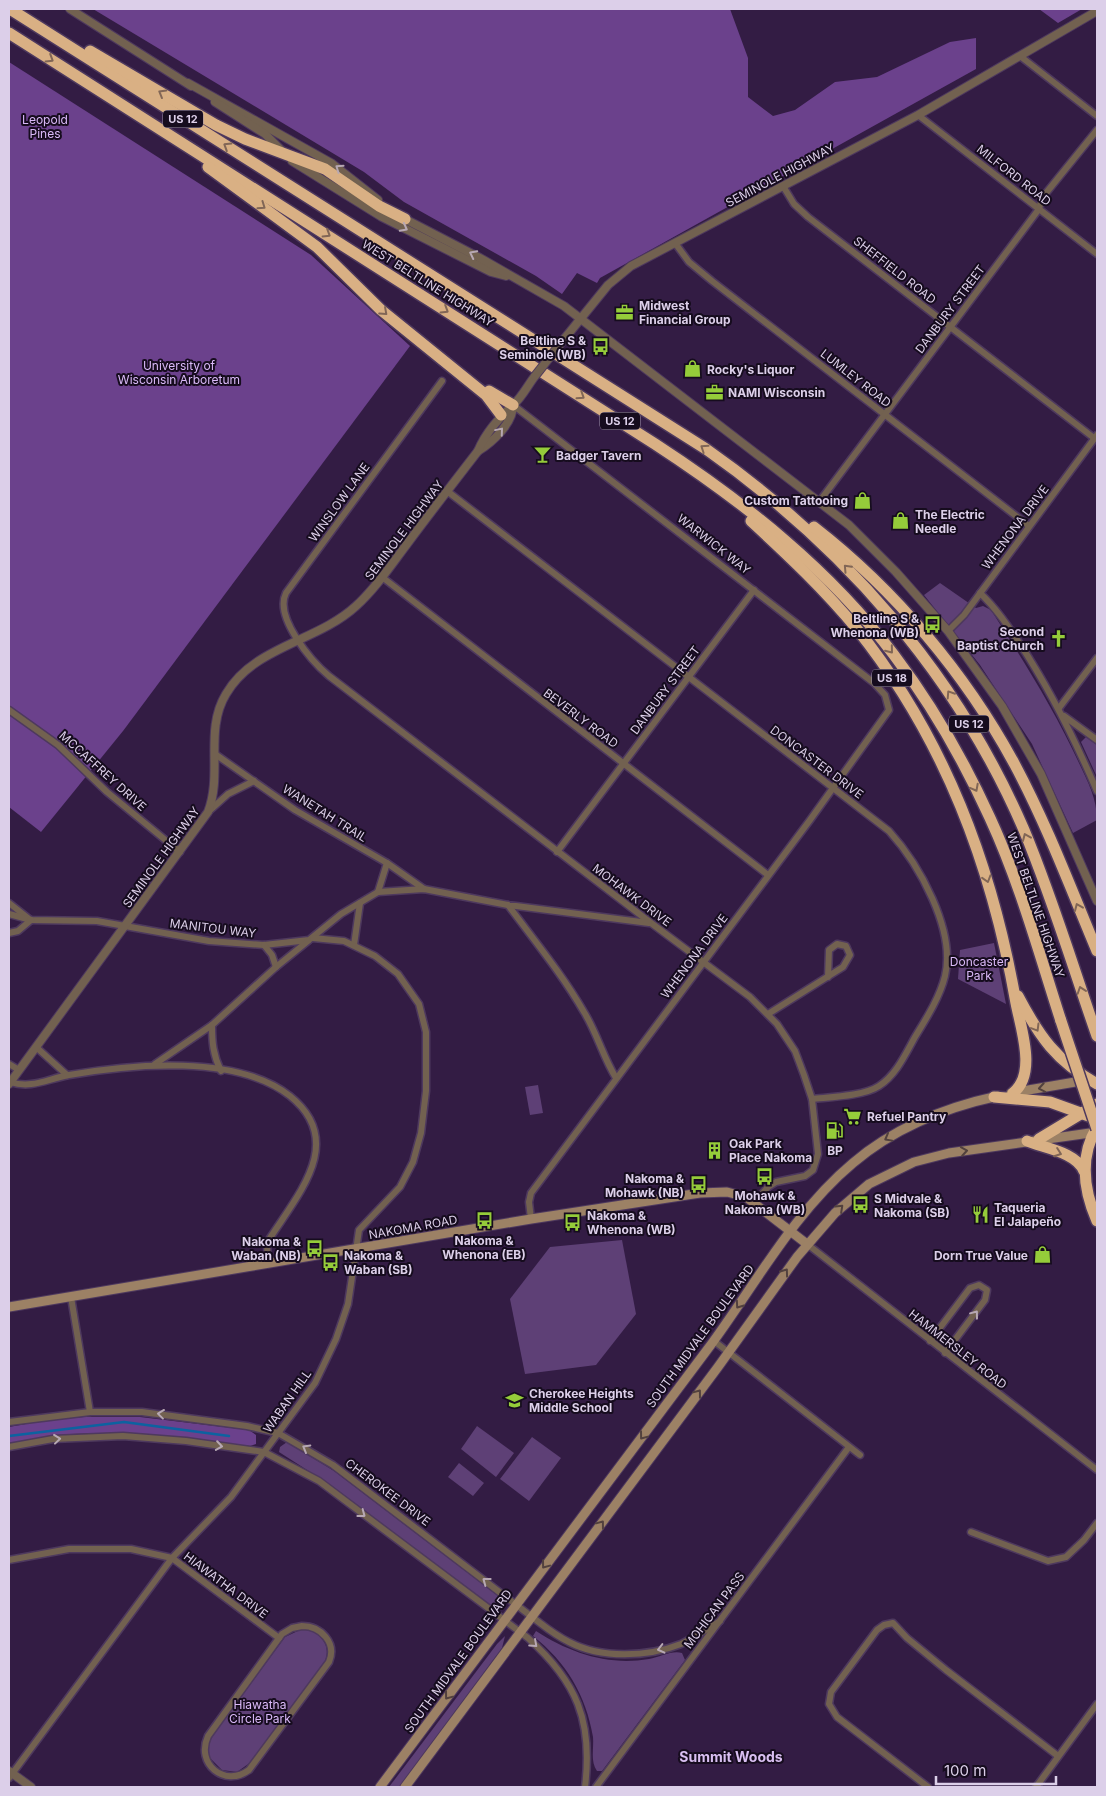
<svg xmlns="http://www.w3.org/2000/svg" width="1106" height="1796" viewBox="0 0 1106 1796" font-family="Inter,sans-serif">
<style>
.green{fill:#5e4076}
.forest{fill:#6b418c}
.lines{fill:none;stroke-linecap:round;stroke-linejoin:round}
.stream{stroke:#0d62a0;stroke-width:2.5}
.minor-casing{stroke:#4e395e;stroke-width:9}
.tertiary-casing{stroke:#4e395e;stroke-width:10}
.secondary-casing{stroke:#4e395e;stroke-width:11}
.motorway-casing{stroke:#4e395e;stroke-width:14}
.minor{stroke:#726150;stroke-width:6}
.tertiary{stroke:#726150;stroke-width:8}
.secondary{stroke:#9c8165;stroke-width:9}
.motorway{stroke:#d9b084;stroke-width:11}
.tertiary-bridge-casing{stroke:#4e395e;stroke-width:10;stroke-linecap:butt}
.motorway-bridge-casing{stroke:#4e395e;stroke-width:14;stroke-linecap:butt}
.tertiary-bridge{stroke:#726150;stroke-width:8}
.motorway-bridge{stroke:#d9b084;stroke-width:11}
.oneway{stroke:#816656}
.oneway2{stroke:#b7a8b3}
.oneway3{stroke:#52413e}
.labels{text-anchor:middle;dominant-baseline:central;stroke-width:4;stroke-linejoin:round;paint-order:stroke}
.shield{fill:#160c1e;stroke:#a194ac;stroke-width:1}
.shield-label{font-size:11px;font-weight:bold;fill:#dccfe9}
.park-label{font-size:12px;fill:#dab9f8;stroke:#160c1e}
.street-label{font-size:12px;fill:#dccfe9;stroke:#160c1e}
.poi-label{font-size:12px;font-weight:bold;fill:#dccfe9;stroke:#160c1e;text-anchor:start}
.neighbourhood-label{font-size:14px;font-weight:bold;fill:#d9bff2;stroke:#160c1e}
</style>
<rect width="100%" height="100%" fill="#331c44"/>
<g class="green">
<path d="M 940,583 L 976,608 L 983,606 L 991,610 C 1023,660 1054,709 1079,763 C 1088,782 1097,799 1097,820 L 1073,833 L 1032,744 L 980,665 L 924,595 Z"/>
<path d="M 1086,737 L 1097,745 L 1097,777 L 1081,742 Z"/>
<path d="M 994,943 L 1006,1004 L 958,979 L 960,950 Z"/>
<path d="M 538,1085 L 543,1113 L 530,1115 L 525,1087 Z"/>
<path d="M 622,1240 L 636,1314 L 596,1365 L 525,1374 L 510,1299 L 550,1247 Z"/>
<path d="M 477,1426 L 514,1453 L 496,1477 L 461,1449 Z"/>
<path d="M 532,1437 L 561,1458 L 529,1501 L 500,1479 Z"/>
<path d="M 287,1442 L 334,1471 L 501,1598 L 503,1602 L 495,1610 L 492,1609 L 332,1486 L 279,1452 L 280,1447 Z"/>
<path d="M 459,1463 L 484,1483 L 473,1496 L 448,1477 Z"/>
<path d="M 302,1629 C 318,1630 332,1644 325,1661 L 251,1762 L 237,1772 L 222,1770 L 208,1756 L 209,1742 L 216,1731 L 285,1637 Z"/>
<path d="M 536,1631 C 570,1653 608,1666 649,1659 C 660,1657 672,1650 682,1653 L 685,1660 L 602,1771 L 597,1771 C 590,1761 594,1749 593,1737 C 586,1695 566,1662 533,1636 Z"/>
<path d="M 505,1636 L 502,1648 L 399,1787 L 389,1787 L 497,1644 Z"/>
</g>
<g class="forest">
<path d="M 93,9 L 730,9 L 748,58 L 748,97 L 773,116 L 795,110 L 835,82 L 877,77 L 950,42 L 976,38 L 976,69 L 600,278 L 597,283 L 577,273 L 562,294 L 536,276 L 404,202 L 364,172 Z"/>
<path d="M 1039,9 L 1082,9 L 1058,23 Z"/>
<path d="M 9,62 L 311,255 L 410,346 L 123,731 L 41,832 L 9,807 Z"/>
<path d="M 84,1417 L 140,1417 L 249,1430 L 256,1435 L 256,1444 L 250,1446 L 112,1433 L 71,1434 L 9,1444 L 9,1427 L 48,1420 Z"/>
</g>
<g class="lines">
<path class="stream" d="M 9,1436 L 124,1422 L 229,1436"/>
<defs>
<g id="minor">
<path d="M 1020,56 L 1097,116"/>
<path d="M 918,115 L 1097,254"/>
<path d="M 783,186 L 794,204 L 808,217 L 1094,438"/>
<path d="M 675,243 L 689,262 L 712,281 L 1029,526"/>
<path d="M 442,381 L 286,593 C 274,617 311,661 329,676 L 651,923 L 750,997 L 777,1024 L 795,1051 L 804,1075 L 812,1099 L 818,1154 L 813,1170 L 805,1176 L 776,1182 L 768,1187 L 754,1203"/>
<path d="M 513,405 L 874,683 L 885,695 L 889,710 L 810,820 L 531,1193 L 529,1202 L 531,1219"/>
<path d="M 447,491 L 889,831 C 919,864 956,930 945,976 C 940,997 926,1019 915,1037 C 905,1055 896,1075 879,1086 C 864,1096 830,1097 812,1099"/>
<path d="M 819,502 L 1039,209 L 1042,198 L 1097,130"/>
<path d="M 382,577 L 768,875"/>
<path d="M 980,593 C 996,608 1008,626 1020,644 C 1051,691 1075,740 1097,791"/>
<path d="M 948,631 L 964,615 L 1097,435"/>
<path d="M 1059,708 L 1097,658"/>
<path d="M 9,710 L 58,745 L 107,792 L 180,852"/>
<path d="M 1064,716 L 1097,740"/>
<path d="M 215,754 L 295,810 L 387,863 L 424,889"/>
<path d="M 208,812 L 228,794 L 254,781"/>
<path d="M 557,852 L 754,590"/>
<path d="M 378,892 L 387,863"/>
<path d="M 9,903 L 28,918"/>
<path d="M 508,905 C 534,940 562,974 584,1012 C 597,1033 603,1057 616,1078"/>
<path d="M 9,914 L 31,920 L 97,921 L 209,941 L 264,945 L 309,940 L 341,914 L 378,892 L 424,889 L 508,905 L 649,923"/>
<path d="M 9,933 L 18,931 L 31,920"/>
<path d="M 264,945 L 272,955 L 276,967"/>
<path d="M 354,945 L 360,903"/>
<path d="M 768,1014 L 843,967 L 850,955 L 846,946 L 837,944 L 829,950 L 828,977"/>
<path d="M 212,1025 C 212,1042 213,1055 221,1071"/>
<path d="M 36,1047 L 67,1075"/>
<path d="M 9,1064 L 19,1070"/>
<path d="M 155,1064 L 212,1025 L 276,967 L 308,941"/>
<path d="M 10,1082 C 32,1089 47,1079 69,1075 C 131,1064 237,1054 290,1096 C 346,1141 299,1193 270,1238 L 267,1244 L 268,1264"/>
<path d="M 807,1244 L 1097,1470"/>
<path d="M 71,1297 L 90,1412"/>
<path d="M 714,1341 L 860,1455"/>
<path d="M 930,1341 L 970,1288 L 979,1285 L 987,1290 L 985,1300 L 945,1353"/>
<path d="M 9,1422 L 90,1412 L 142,1412 L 247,1426 L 278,1433 L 333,1465 L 540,1623 C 549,1630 559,1637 569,1642 C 601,1659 648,1657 681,1644 C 694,1638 708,1628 720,1621"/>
<path d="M 9,1447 L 53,1439 L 123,1436 L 186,1441 L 264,1452 L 319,1481 L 528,1638 C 577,1682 593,1721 585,1787"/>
<path d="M 971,1532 L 1048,1561 L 1066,1557 L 1084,1540 L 1097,1523"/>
<path d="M 9,1560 L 69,1549 L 131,1549 L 172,1558 L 279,1638"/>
<path d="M 302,1626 C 321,1626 337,1643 329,1662 L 249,1770 C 225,1788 195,1764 208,1736 L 282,1634 L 292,1628 Z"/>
<path d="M 9,1778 L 172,1558 L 231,1497 L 315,1383 L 336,1339 L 348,1304 L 359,1230 L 400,1187 L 413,1162 L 421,1133 L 426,1091 L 426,1032 L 419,1004 L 398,974 L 375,956 L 344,941 L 313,938"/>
<path d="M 596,1787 L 849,1447"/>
<path d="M 928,1787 L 837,1717 L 829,1704 L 831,1692 L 877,1630 L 884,1625 L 893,1623 L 907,1638 L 946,1670 L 1058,1756"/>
<path d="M 1036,1787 L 1097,1704"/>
</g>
<g id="tertiary">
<path d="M 70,9 L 191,86"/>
<path d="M 188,83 L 331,163 L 378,200"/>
<path d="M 215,102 L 265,134 L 282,151"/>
<path d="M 292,161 L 382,217 L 491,272 L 506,276"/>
<path d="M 401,217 L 480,258 L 564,306 L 849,525 L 896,572 L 948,631 L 1002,706 L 1041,774 L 1097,901"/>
<path d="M 565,338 L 608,285 L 631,266 L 918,115 L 1097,11"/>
<path d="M 478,451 C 493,442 513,423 513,405"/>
<path d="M 9,1084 L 208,812 C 223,774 204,730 226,694 C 254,646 317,642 356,606 C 376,588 391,565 407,544 C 430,513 454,482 478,451 C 486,432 499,418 514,404 C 522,397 528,385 535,376"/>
<path d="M 9,1771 L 31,1787"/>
</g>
<g id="secondary">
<path d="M 1011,1093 L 1087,1080"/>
<path d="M 9,1307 L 531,1219 L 700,1193 L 727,1192 L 746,1197 L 807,1244"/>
<path d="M 380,1787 C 489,1641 598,1495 707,1350 C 754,1287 793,1213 853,1163 C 894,1128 947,1107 998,1096"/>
<path d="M 405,1787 L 718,1367 L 797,1257 L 835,1213 L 869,1184 L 914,1162 L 949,1153 L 1097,1132"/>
</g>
<g id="motorway">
<path d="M 10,9 L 706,449 C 844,546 957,674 1024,830 C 1052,897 1073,967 1097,1036"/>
<path d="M 9,33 L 655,444 C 744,502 830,570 894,655 C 932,705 964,761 990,818 C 1020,883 1039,953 1061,1021"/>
<path d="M 90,51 L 216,125 L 245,139 L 325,169 L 379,206 L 405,219"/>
<path d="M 208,167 L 317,247 L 381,310 L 486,395 L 501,415"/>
<path d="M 489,391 L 513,405"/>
<path d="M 751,521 C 788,555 825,590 857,629 C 945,739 992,866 1016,1003 C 1021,1029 1037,1074 1013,1093"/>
<path d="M 814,527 C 895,590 966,674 1015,765 C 1047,825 1071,889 1097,951"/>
<path d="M 1018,996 C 1039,1036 1056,1061 1097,1084"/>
<path d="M 994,1097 L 1050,1102 L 1097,1119"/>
<path d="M 1097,1127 C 1079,1157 1084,1191 1097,1221"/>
<path d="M 1039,1139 L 1097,1104"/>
<path d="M 1027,1141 C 1044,1148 1076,1152 1084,1171"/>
</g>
</defs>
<use href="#minor" class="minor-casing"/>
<use href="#tertiary" class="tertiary-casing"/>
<use href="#secondary" class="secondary-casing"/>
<use href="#motorway" class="motorway-casing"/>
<use href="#minor" class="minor"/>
<use href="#tertiary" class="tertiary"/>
<use href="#secondary" class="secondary"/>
<use href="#motorway" class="motorway"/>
<defs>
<path id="tertiary-bridge" d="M 535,376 L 565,338"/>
<path id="motorway-bridge" d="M 1061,1021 L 1097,1129"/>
</defs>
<use href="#tertiary-bridge" class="tertiary-bridge-casing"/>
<use href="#motorway-bridge" class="motorway-bridge-casing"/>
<use href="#tertiary-bridge" class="tertiary-bridge"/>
<use href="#motorway-bridge" class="motorway-bridge"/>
</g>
<defs><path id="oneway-chevron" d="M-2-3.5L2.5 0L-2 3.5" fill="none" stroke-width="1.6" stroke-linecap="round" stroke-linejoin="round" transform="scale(1.25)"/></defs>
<g class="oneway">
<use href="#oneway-chevron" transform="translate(50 59) rotate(32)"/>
<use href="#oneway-chevron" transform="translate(162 93) rotate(-150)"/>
<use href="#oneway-chevron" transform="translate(227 146) rotate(-148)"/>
<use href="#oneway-chevron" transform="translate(262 206) rotate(35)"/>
<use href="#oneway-chevron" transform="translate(327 234) rotate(32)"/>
<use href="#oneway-chevron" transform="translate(445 310) rotate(32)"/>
<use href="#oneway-chevron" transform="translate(384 312) rotate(42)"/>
<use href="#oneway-chevron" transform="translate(581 396) rotate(33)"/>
<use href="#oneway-chevron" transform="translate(704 448) rotate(-146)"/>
<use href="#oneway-chevron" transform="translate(847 568) rotate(-133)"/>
<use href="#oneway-chevron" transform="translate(890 650) rotate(51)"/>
<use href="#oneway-chevron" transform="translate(950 694) rotate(-123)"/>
<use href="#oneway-chevron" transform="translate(975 788) rotate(62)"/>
<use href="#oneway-chevron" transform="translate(1026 837) rotate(-113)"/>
<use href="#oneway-chevron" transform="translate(987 879) rotate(73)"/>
<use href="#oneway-chevron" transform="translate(1078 907) rotate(-113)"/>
<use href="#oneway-chevron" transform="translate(1081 990) rotate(-109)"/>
<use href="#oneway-chevron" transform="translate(1036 1028) rotate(59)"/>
<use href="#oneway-chevron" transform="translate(1058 1153) rotate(20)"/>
</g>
<g class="oneway2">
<use href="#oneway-chevron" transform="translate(339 168) rotate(-145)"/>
<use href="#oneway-chevron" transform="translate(404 228) rotate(28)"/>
<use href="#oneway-chevron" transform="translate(473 254) rotate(-153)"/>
<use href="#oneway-chevron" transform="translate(500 431) rotate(-50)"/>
<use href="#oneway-chevron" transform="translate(975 1314) rotate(-53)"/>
<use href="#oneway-chevron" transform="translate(161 1414) rotate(-173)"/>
<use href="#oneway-chevron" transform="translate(57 1439) rotate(-6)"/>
<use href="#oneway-chevron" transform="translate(219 1446) rotate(8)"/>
<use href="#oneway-chevron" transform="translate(306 1448) rotate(-150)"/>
<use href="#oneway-chevron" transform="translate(362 1514) rotate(37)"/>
<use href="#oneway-chevron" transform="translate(486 1581) rotate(-143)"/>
<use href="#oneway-chevron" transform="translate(534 1644) rotate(42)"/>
<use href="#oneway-chevron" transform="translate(661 1649) rotate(166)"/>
</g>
<g class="oneway3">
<use href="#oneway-chevron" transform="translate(1042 1088) rotate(170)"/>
<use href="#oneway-chevron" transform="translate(888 1138) rotate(151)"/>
<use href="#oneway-chevron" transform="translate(964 1151) rotate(-9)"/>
<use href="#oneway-chevron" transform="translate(840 1208) rotate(-43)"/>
<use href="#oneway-chevron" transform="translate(785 1272) rotate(-54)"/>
<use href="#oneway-chevron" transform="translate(739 1305) rotate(125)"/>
<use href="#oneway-chevron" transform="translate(698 1393) rotate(-53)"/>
<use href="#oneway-chevron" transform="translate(643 1436) rotate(127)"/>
<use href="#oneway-chevron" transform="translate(601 1524) rotate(-53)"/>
<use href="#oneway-chevron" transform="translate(545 1565) rotate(127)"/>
<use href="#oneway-chevron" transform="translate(448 1696) rotate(127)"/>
</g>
<defs>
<symbol id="office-bare" viewBox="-9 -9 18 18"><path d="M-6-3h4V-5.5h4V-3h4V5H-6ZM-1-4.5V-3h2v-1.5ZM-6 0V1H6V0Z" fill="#95cc3a" stroke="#160c1e" stroke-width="2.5" paint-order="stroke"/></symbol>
<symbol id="bus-bare" viewBox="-9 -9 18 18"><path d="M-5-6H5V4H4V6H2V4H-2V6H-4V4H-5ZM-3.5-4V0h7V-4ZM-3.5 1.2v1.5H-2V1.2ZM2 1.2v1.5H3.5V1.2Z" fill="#95cc3a" stroke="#160c1e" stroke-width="2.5" paint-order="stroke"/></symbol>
<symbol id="shop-bare" viewBox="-9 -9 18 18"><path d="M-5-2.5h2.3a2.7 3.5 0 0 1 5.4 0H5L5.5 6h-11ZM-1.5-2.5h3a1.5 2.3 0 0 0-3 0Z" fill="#95cc3a" stroke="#160c1e" stroke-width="2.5" paint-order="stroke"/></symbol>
<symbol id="bar-bare" viewBox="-9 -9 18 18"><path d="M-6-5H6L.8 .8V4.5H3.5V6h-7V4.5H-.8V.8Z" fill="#95cc3a" stroke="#160c1e" stroke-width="2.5" paint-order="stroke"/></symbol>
<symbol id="church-bare" viewBox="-9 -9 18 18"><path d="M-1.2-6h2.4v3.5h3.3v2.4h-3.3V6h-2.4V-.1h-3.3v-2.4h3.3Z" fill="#95cc3a" stroke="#160c1e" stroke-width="2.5" paint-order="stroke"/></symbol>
<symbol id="supermarket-bare" viewBox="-9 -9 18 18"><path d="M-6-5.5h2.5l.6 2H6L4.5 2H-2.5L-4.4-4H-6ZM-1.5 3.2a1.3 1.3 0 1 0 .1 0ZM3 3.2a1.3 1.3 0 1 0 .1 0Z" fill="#95cc3a" stroke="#160c1e" stroke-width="2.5" paint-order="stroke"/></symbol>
<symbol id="fuel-bare" viewBox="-9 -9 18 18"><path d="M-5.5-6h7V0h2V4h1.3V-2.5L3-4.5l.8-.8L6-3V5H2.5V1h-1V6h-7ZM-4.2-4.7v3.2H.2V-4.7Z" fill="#95cc3a" stroke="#160c1e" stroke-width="2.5" paint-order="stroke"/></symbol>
<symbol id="building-bare" viewBox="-9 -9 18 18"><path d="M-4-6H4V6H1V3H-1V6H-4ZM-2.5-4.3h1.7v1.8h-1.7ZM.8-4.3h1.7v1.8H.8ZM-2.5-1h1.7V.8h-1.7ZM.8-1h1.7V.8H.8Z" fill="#95cc3a" stroke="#160c1e" stroke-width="2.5" paint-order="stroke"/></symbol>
<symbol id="restaurant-bare" viewBox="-9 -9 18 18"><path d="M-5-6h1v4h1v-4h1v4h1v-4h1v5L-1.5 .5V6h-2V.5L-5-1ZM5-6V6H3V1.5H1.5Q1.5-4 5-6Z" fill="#95cc3a" stroke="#160c1e" stroke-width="2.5" paint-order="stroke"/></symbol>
<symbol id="school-bare" viewBox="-9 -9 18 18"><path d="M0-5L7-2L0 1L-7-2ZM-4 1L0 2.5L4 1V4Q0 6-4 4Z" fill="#95cc3a" stroke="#160c1e" stroke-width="2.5" paint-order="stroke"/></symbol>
</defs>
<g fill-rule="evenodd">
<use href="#office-bare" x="612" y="300" width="25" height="25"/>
<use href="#bus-bare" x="588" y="334" width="25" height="25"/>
<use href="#shop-bare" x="680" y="356" width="25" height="25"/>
<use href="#office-bare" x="702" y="380" width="25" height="25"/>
<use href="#bar-bare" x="530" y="442" width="25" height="25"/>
<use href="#shop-bare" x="850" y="488" width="25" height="25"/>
<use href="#shop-bare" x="888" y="508" width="25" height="25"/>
<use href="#bus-bare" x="920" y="612" width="25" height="25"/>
<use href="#church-bare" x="1046" y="626" width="25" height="25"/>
<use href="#supermarket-bare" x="840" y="1104" width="25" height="25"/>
<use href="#fuel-bare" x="822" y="1118" width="25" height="25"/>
<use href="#building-bare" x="702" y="1138" width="25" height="25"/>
<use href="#bus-bare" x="752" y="1164" width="25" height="25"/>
<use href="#bus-bare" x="686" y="1172" width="25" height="25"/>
<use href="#bus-bare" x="848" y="1192" width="25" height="25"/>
<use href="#restaurant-bare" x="968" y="1202" width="25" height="25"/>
<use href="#bus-bare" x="472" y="1208" width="25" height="25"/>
<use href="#bus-bare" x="560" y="1210" width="25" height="25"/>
<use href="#bus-bare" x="302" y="1236" width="25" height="25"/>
<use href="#shop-bare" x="1030" y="1242" width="25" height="25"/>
<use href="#bus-bare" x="318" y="1250" width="25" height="25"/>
<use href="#school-bare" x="502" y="1388" width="25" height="25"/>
</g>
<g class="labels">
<g class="shield">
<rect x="163" y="110.5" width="40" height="17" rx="4"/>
<rect x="600" y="412.5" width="40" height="17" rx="4"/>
<rect x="872" y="669.5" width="40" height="17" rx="4"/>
<rect x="949" y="715.5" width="40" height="17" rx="4"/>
</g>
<g class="shield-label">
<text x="183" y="119">US 12</text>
<text x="620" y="421">US 12</text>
<text x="892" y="678">US 18</text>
<text x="969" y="724">US 12</text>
</g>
<g class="park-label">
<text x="45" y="119">Leopold<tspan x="45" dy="14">Pines</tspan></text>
<text x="179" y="365">University of<tspan x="179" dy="14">Wisconsin Arboretum</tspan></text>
<text x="979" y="961">Doncaster<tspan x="979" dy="14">Park</tspan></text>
<text x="260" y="1704">Hiawatha<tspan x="260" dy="14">Circle Park</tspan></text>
</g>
<g class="street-label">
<text transform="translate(780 175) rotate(-28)">SEMINOLE HIGHWAY</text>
<text transform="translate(1014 175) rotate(38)">MILFORD ROAD</text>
<text transform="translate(895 270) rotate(38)">SHEFFIELD ROAD</text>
<text transform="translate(428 283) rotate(32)">WEST BELTLINE HIGHWAY</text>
<text transform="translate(950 309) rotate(-53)">DANBURY STREET</text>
<text transform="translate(856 378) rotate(38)">LUMLEY ROAD</text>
<text transform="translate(339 502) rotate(-54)">WINSLOW LANE</text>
<text transform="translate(1015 527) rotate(-53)">WHENONA DRIVE</text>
<text transform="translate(404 530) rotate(-53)">SEMINOLE HIGHWAY</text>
<text transform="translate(714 544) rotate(38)">WARWICK WAY</text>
<text transform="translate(665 690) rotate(-53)">DANBURY STREET</text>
<text transform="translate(581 718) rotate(37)">BEVERLY ROAD</text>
<text transform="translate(817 762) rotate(37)">DONCASTER DRIVE</text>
<text transform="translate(103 771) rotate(42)">MCCAFFREY DRIVE</text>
<text transform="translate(325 813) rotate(32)">WANETAH TRAIL</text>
<text transform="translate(161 857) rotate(-54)">SEMINOLE HIGHWAY</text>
<text transform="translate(632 895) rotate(37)">MOHAWK DRIVE</text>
<text transform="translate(1036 905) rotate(71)">WEST BELTLINE HIGHWAY</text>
<text transform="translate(213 928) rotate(7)">MANITOU WAY</text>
<text transform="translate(694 956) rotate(-53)">WHENONA DRIVE</text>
<text transform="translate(413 1227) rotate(-10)">NAKOMA ROAD</text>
<text transform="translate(700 1336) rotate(-54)">SOUTH MIDVALE BOULEVARD</text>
<text transform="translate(958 1349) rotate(38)">HAMMERSLEY ROAD</text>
<text transform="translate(287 1401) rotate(-55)">WABAN HILL</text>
<text transform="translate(388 1492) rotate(37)">CHEROKEE DRIVE</text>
<text transform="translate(226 1585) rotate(37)">HIAWATHA DRIVE</text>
<text transform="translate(714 1610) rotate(-53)">MOHICAN PASS</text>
<text transform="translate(458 1661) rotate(-54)">SOUTH MIDVALE BOULEVARD</text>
</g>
<g class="poi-label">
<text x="639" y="305">Midwest<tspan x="639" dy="14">Financial Group</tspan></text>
<text x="586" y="340" text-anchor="end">Beltline S &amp;<tspan x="586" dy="14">Seminole (WB)</tspan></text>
<text x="707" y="369">Rocky's Liquor</text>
<text x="728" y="392">NAMI Wisconsin</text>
<text x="556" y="455">Badger Tavern</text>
<text x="848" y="500" text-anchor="end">Custom Tattooing</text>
<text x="915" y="514">The Electric<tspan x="915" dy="14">Needle</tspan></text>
<text x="919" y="618" text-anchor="end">Beltline S &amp;<tspan x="919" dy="14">Whenona (WB)</tspan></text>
<text x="1044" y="631" text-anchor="end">Second<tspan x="1044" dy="14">Baptist Church</tspan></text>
<text x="867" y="1116">Refuel Pantry</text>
<text x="729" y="1143">Oak Park<tspan x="729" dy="14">Place Nakoma</tspan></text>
<text x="835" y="1150" text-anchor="middle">BP</text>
<text x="684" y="1178" text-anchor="end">Nakoma &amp;<tspan x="684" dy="14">Mohawk (NB)</tspan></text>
<text x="765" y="1195" text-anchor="middle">Mohawk &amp;<tspan x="765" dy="14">Nakoma (WB)</tspan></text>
<text x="874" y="1198">S Midvale &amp;<tspan x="874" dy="14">Nakoma (SB)</tspan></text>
<text x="994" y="1207">Taqueria<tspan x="994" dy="14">El Jalapeño</tspan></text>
<text x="587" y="1215">Nakoma &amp;<tspan x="587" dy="14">Whenona (WB)</tspan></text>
<text x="484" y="1240" text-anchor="middle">Nakoma &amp;<tspan x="484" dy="14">Whenona (EB)</tspan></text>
<text x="301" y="1241" text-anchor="end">Nakoma &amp;<tspan x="301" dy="14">Waban (NB)</tspan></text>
<text x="344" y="1255">Nakoma &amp;<tspan x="344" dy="14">Waban (SB)</tspan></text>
<text x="1028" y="1255" text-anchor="end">Dorn True Value</text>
<text x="529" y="1393">Cherokee Heights<tspan x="529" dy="14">Middle School</tspan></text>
</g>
<g class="neighbourhood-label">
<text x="731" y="1756">Summit Woods</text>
</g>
</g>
<rect width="1106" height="1796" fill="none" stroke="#dccfe9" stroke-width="20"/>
<path d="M936 1776v8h120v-8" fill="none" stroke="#dccfe9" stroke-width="2.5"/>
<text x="944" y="1776" font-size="15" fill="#dccfe9" stroke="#160c1e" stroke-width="4" paint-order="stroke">100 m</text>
</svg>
